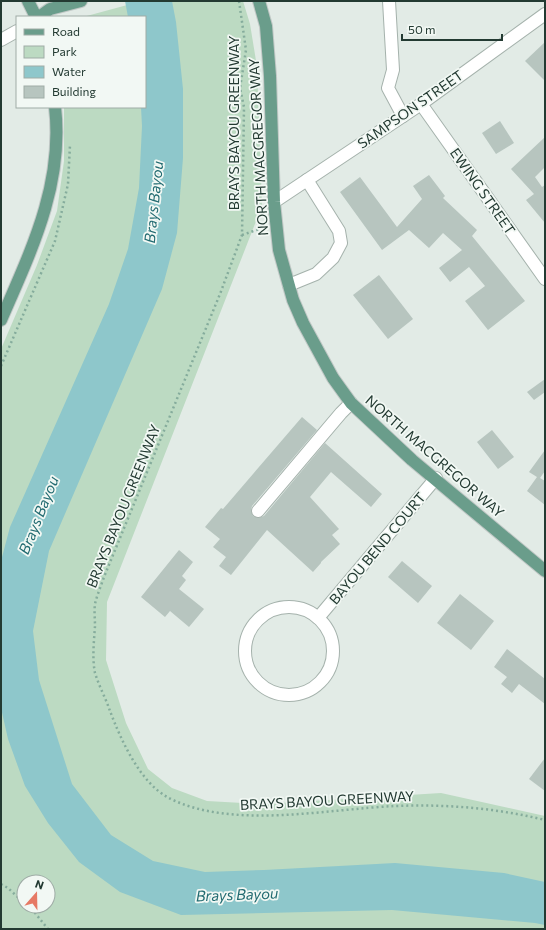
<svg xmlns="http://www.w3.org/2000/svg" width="546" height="930" viewBox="0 0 546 930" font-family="Commissioner,sans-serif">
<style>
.green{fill:#bcdac2;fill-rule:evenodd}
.water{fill:#8ec7cb}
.building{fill:#b7c5bf}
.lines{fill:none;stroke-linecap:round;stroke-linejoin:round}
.minor-casing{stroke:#a5b2ac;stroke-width:14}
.major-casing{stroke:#c1c8c6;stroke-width:14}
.path{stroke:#85ac9c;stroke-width:2.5;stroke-dasharray:2 3;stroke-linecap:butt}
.minor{stroke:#fff;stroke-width:12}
.major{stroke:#6a9d8b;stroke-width:12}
.labels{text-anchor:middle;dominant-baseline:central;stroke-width:3.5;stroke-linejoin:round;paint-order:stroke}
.street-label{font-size:14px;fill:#233a32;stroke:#f2f8f4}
.water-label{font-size:15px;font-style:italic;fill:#226b71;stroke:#f2f8f4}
</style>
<rect width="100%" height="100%" fill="#e2ebe6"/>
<path class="green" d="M 142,1 L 243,1 L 250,24 L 257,67 L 262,206 L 107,602 L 106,660 L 126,723 L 148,769 L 172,788 L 207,801 L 263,804 L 441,793 L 545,816 L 545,929 L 1,929 L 1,349 L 37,265 L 57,211 L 64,161 L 64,107 L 145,107 L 145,17 L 83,17 ZM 24,882 L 48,882 L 48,906 L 24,906 Z"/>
<path class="water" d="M 125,1 L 172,1 L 176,22 L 183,89 L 183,158 L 177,233 L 162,289 L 49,551 L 33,631 L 39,680 L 72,784 L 111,835 L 153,861 L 205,872 L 264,870 L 395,863 L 504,873 L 545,882 L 545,925 L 535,923 L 392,910 L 181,915 L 120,892 L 79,862 L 48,823 L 25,786 L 8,739 L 1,708 L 1,561 L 10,527 L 109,304 L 128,249 L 139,188 L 142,126 L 141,107 L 145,107 L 145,17 L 128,17 Z"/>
<g class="building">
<path d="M 545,42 L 545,81 L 525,61 Z"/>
<path d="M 500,121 L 514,143 L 496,154 L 482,133 Z"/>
<path d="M 545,137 L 545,167 L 535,177 L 542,187 L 545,185 L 545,223 L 526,200 L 534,194 L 511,169 Z"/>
<path d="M 429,175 L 445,196 L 443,198 L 477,230 L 472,236 L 525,301 L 488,330 L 465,301 L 485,286 L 469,267 L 450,282 L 439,268 L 462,250 L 443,233 L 429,248 L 409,230 L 382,250 L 340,192 L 360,177 L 397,227 L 422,199 L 413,186 Z"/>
<path d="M 379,275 L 413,319 L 388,339 L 353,295 Z"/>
<path d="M 545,379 L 545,392 L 534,400 L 527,392 Z"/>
<path d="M 302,417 L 317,430 L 252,506 L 251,510 L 253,516 L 257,518 L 264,516 L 325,443 L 382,494 L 371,507 L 331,472 L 310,497 L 339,529 L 332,535 L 340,544 L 321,562 L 321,563 L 313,572 L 267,530 L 231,575 L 219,566 L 226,557 L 213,547 L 220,539 L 205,527 L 221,508 L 223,509 L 241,488 Z"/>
<path d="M 492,430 L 514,457 L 498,469 L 477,442 Z"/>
<path d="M 545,450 L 545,471 L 540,478 L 545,481 L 545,505 L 527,491 L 537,477 L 529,472 Z"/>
<path d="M 179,550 L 193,562 L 182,576 L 186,580 L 179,589 L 204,609 L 189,627 L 170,611 L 165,617 L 141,597 Z"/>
<path d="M 402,561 L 432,586 L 418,603 L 388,577 Z"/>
<path d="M 460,594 L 494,621 L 471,650 L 437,623 Z"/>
<path d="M 507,649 L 545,679 L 545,704 L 519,684 L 512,693 L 501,684 L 507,677 L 494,667 Z"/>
<path d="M 545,758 L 545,791 L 529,779 Z"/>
</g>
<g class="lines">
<defs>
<g id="minor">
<path d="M 389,1 L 393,70 L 388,88 L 403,116"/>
<path d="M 1,40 L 17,31"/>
<path d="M 421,104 L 545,279"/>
<path d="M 274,202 L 421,104 L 545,14"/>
<path d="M 289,285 L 316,274 L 333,258 L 341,243 L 339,231 L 307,180"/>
<path d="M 258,511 L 341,413 L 351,403"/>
<circle cx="289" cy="651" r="44"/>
<path d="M 318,618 L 436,478"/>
</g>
<g id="major">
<path d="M 28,1 L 36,17"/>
<path d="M 259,1 L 266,26 L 270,76 L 274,202 L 279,250 L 293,300 L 303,323 L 333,378 L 351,403 L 412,460 L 545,571"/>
<path d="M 39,17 L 50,9 L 81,1"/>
<path d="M 1,320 C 31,251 64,184 55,107"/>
</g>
</defs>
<use href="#minor" class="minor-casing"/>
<use href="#major" class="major-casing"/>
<g class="path">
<path d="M 239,1 L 246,50 L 240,88 L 244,107 L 242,235 L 220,294 L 104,577 C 101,586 97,595 95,604 C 94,611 95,619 95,626 C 94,641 92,658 95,673 C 99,686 106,699 110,711 C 121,740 140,783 169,798 C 231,830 327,809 395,806 C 446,804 496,808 545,820"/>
<path d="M 242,235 L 265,227"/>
<path d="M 1,366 L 55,241 L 68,184 L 70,145"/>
<path d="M 1,884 L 8,888 L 24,903"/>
<path d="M 27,906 L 35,913 L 48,929"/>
</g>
<use href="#minor" class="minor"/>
<use href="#major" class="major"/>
</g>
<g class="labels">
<g class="street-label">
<text transform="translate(410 109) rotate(-35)">SAMPSON STREET</text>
<text transform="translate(233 123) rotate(-90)">BRAYS BAYOU GREENWAY</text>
<text transform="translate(258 147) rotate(-93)">NORTH MACGREGOR WAY</text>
<text transform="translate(483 191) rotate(55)">EWING STREET</text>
<text transform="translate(435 456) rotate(41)">NORTH MACGREGOR WAY</text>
<text transform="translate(123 506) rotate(-68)">BRAYS BAYOU GREENWAY</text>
<text transform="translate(377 548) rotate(-50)">BAYOU BEND COURT</text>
<text transform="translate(327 800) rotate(-3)">BRAYS BAYOU GREENWAY</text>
</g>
<g class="water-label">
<text transform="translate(153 202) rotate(-84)">Brays Bayou</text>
<text transform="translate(38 515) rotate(-68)">Brays Bayou</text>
<text transform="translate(237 894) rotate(-2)">Brays Bayou</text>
</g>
</g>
<rect width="546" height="930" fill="none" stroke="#233a32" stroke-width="4"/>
<rect x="16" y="16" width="130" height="92" fill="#f2f8f4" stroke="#9faca6"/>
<rect x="24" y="29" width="20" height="6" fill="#6a9d8b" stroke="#9faca6"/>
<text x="52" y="36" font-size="12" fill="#233a32">Road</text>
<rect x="24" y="46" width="20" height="12" fill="#bcdac2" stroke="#9faca6"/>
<text x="52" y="56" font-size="12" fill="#233a32">Park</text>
<rect x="24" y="66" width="20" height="12" fill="#8ec7cb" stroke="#9faca6"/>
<text x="52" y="76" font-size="12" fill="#233a32">Water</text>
<rect x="24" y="86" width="20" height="12" fill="#b7c5bf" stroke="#9faca6"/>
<text x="52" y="96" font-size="12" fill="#233a32">Building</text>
<g transform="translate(36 894) rotate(20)"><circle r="19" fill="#f2f8f4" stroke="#9faca6"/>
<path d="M0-3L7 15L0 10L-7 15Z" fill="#e67964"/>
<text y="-6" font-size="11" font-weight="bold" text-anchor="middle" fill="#233a32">N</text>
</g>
<path d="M402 34v6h100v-6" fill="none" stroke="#233a32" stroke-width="2"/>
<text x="408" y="34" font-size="12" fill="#233a32" stroke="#f2f8f4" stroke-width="3" paint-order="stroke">50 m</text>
</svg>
